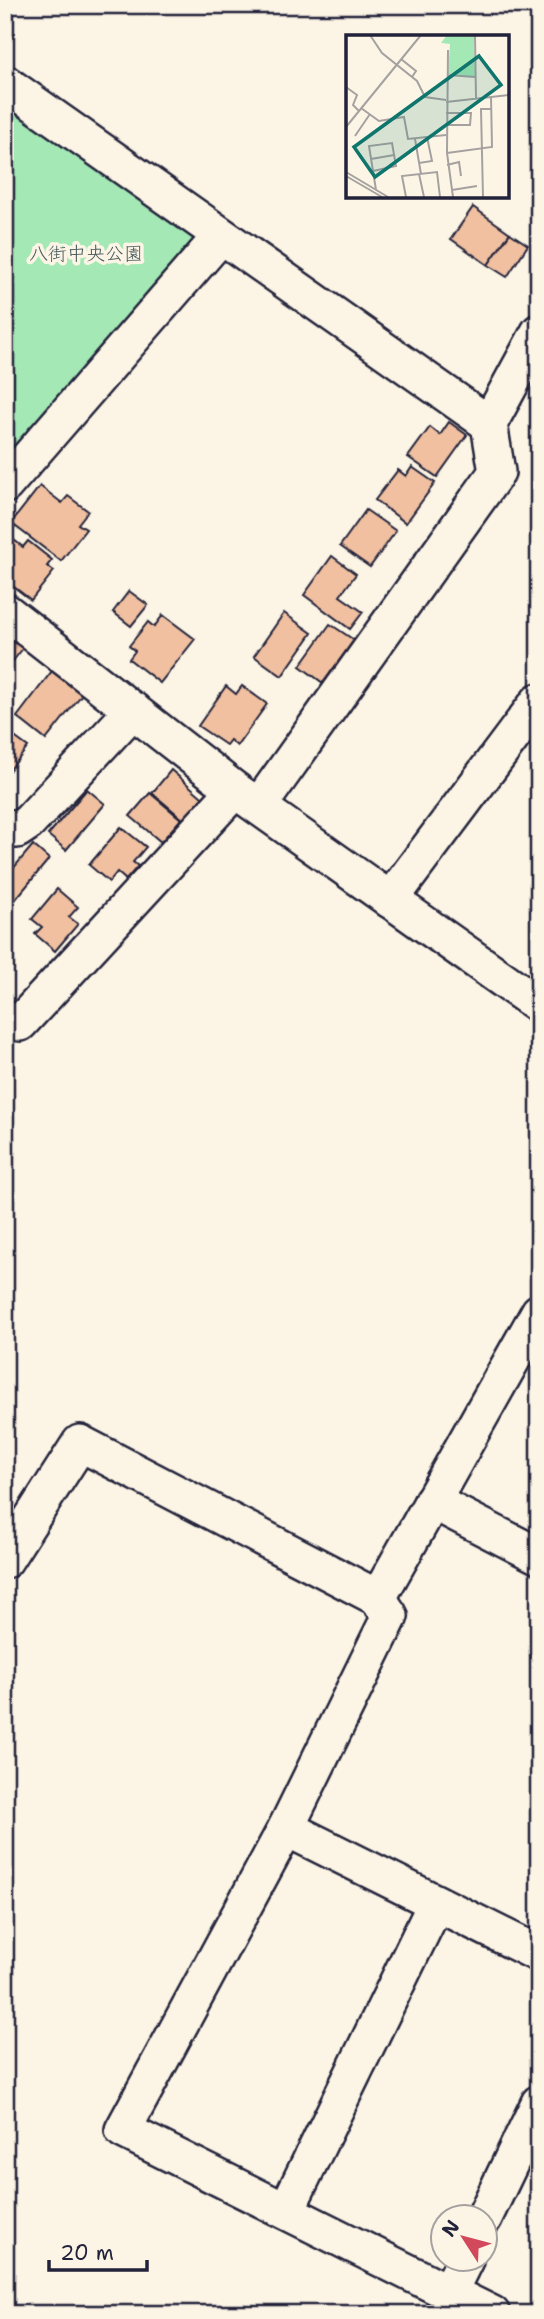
<svg xmlns="http://www.w3.org/2000/svg" width="544" height="2319" viewBox="0 0 544 2319" font-family="'Shantell Sans','Klee One',sans-serif">
<style>
.green{fill:#a4e9b5;stroke:#638678;stroke-width:2}
.building{fill:#f0c0a0;stroke:#22223b;stroke-width:2}
.lines{fill:none;stroke-linecap:round;stroke-linejoin:round}
.minor-casing{stroke:#22223b;stroke-width:40}
.minor{stroke:#fcf5e5;stroke-width:35}
.labels{text-anchor:middle;dominant-baseline:central;stroke-width:7;stroke-linejoin:round;paint-order:stroke}
.park-label{font-size:19px;fill:#42545a;stroke:#fcf5e5}
.inset-road{fill:none;stroke:#a5a1a1;stroke-width:2}
.view{fill:#0f766e;fill-opacity:0.15;stroke:#0f766e;stroke-width:3.5}
.inset-edge{fill:none;stroke:#22223b;stroke-width:3.5}
</style>
<rect width="100%" height="100%" fill="#fcf5e5"/>
<filter id="ink" filterUnits="userSpaceOnUse"><feTurbulence type="fractalNoise" baseFrequency=".0143" numOctaves="2"/><feDisplacementMap in="SourceGraphic" scale="14" xChannelSelector="R" yChannelSelector="G"/><feConvolveMatrix kernelMatrix="1 2 1 2 8 2 1 2 1" color-interpolation-filters="sRGB"/></filter>
<g filter="url(#ink)">
<path class="green" d="M 5,97 L 205,238 L 5,469 Z"/>
<g class="building">
<path d="M 473,207 L 510,233 L 488,265 L 451,239 Z"/>
<path d="M 510,233 L 528,245 L 507,277 L 488,265 Z"/>
<path d="M 449,422 L 467,435 L 437,477 L 408,457 L 430,427 L 440,435 Z"/>
<path d="M 412,467 L 435,483 L 406,523 L 375,500 L 398,470 L 406,476 Z"/>
<path d="M 40,486 L 62,503 L 68,496 L 88,511 L 78,524 L 86,529 L 61,561 L 11,523 Z"/>
<path d="M 366,510 L 396,531 L 370,567 L 340,546 Z"/>
<path d="M 5,533 L 23,547 L 28,541 L 52,560 L 47,566 L 54,571 L 31,600 L 5,580 Z"/>
<path d="M 332,556 L 356,574 L 340,596 L 363,612 L 350,629 L 304,595 Z"/>
<path d="M 129,591 L 148,605 L 131,626 L 113,612 Z"/>
<path d="M 284,613 L 312,633 L 282,676 L 254,656 Z"/>
<path d="M 163,615 L 195,639 L 160,683 L 129,659 L 135,651 L 129,646 L 148,622 L 154,627 Z"/>
<path d="M 330,624 L 354,640 L 323,683 L 300,666 Z"/>
<path d="M 5,632 L 24,647 L 5,671 Z"/>
<path d="M 52,671 L 82,694 L 46,740 L 17,717 Z"/>
<path d="M 226,686 L 236,694 L 242,686 L 267,704 L 237,746 L 230,740 L 226,745 L 198,726 Z"/>
<path d="M 5,730 L 28,747 L 5,776 Z"/>
<path d="M 171,770 L 209,803 L 190,825 L 152,793 Z"/>
<path d="M 87,789 L 105,804 L 66,850 L 48,835 Z"/>
<path d="M 150,793 L 181,819 L 161,842 L 130,816 Z"/>
<path d="M 121,827 L 146,847 L 133,862 L 138,866 L 126,880 L 117,872 L 109,882 L 89,865 Z"/>
<path d="M 33,845 L 49,859 L 10,906 L 5,902 L 5,878 Z"/>
<path d="M 57,889 L 78,907 L 69,917 L 78,924 L 55,951 L 35,934 L 42,927 L 32,919 Z"/>
</g>
<g class="lines">
<defs>
<g id="minor">
<path d="M 5,83 L 489,424"/>
<path d="M 5,485 L 221,236"/>
<path d="M 5,611 L 235,790 L 539,1005"/>
<path d="M 259,806 L 497,472 L 489,424 L 539,332"/>
<path d="M 5,827 L 17,830 L 29,822 L 133,710"/>
<path d="M 390,900 L 539,701"/>
<path d="M 5,1020 L 20,1023 L 235,790"/>
<path d="M 432,1501 L 539,1556"/>
<path d="M 5,1560 L 80,1443 L 378,1598 L 539,1312"/>
<path d="M 286,1828 L 390,1616 L 378,1598"/>
<path d="M 286,2211 L 436,1903"/>
<path d="M 484,2218 L 539,2103"/>
<path d="M 449,2292 L 465,2260"/>
<path d="M 492,2314 L 123,2130 L 286,1828 L 539,1954"/>
</g>
</defs>
<use href="#minor" class="minor-casing"/>
<use href="#minor" class="minor"/>
</g>
</g>
<g class="labels">
<g class="park-label">
<text x="86" y="253">八街中央公園</text>
</g>
</g>
<g transform="translate(346 35)">
<rect width="163" height="163" fill="#fcf5e5"/>
<path d="M 101,0 L 128,0 L 129,42 L 102,39 L 104,9 L 95,8 Z" fill="#a4e9b5"/>
<path class="inset-road" d="M 24,0 L 36,18 L 71,46 L 79,62 L 100,65M 129,0 L 130,64M 102,15 L 101,118 L 107,162M 55,24 L 70,36 L 66,42M 101,40 L 129,42M 0,52 L 11,60 L 7,70 L 13,76M 100,67 L 163,60M 15,73 L 33,86 L 58,82 L 62,104 L 100,100M 100,78 L 125,78 L 124,90 L 100,90M 0,92 L 75,0M 9,101 L 24,79M 69,104 L 75,139M 101,118 L 146,112 L 145,62M 25,124 L 48,120M 73,128 L 86,126 L 81,102M 101,130 L 113,127 L 115,141M 27,136 L 50,131 L 46,108 L 23,111 L 30,155M 0,137 L 42,162M 73,139 L 78,162M 0,141 L 36,162M 106,155 L 131,151M 60,162 L 56,141 L 91,137 L 94,162M 137,162 L 135,74 L 145,74"/>
<path class="view" d="M 133,21 L 155,50 L 29,142 L 8,112 Z"/>
<rect width="163" height="163" class="inset-edge"/>
</g>
<rect width="544" height="2319" fill="none" stroke="#fcf5e5" stroke-width="28"/>
<rect x="14" y="14" width="516" height="2291" fill="none" stroke="#22223b" stroke-width="2.5" filter="url(#ink)"/>
<g transform="translate(464 2238) rotate(306)"><circle r="33" fill="#fcf5e5" stroke="#a5a1a1" stroke-width="2"/>
<path d="M0-5L12 26L0 18L-12 26Z" fill="#d1495b"/>
<text y="-10" font-size="19" font-weight="bold" text-anchor="middle" fill="#22223b">N</text>
</g>
<path d="M49 2260v10h98v-10" fill="none" stroke="#22223b" stroke-width="3.5"/>
<text x="60" y="2260" font-size="21" fill="#22223b" stroke="#fcf5e5" stroke-width="5" paint-order="stroke">20 m</text>
</svg>
